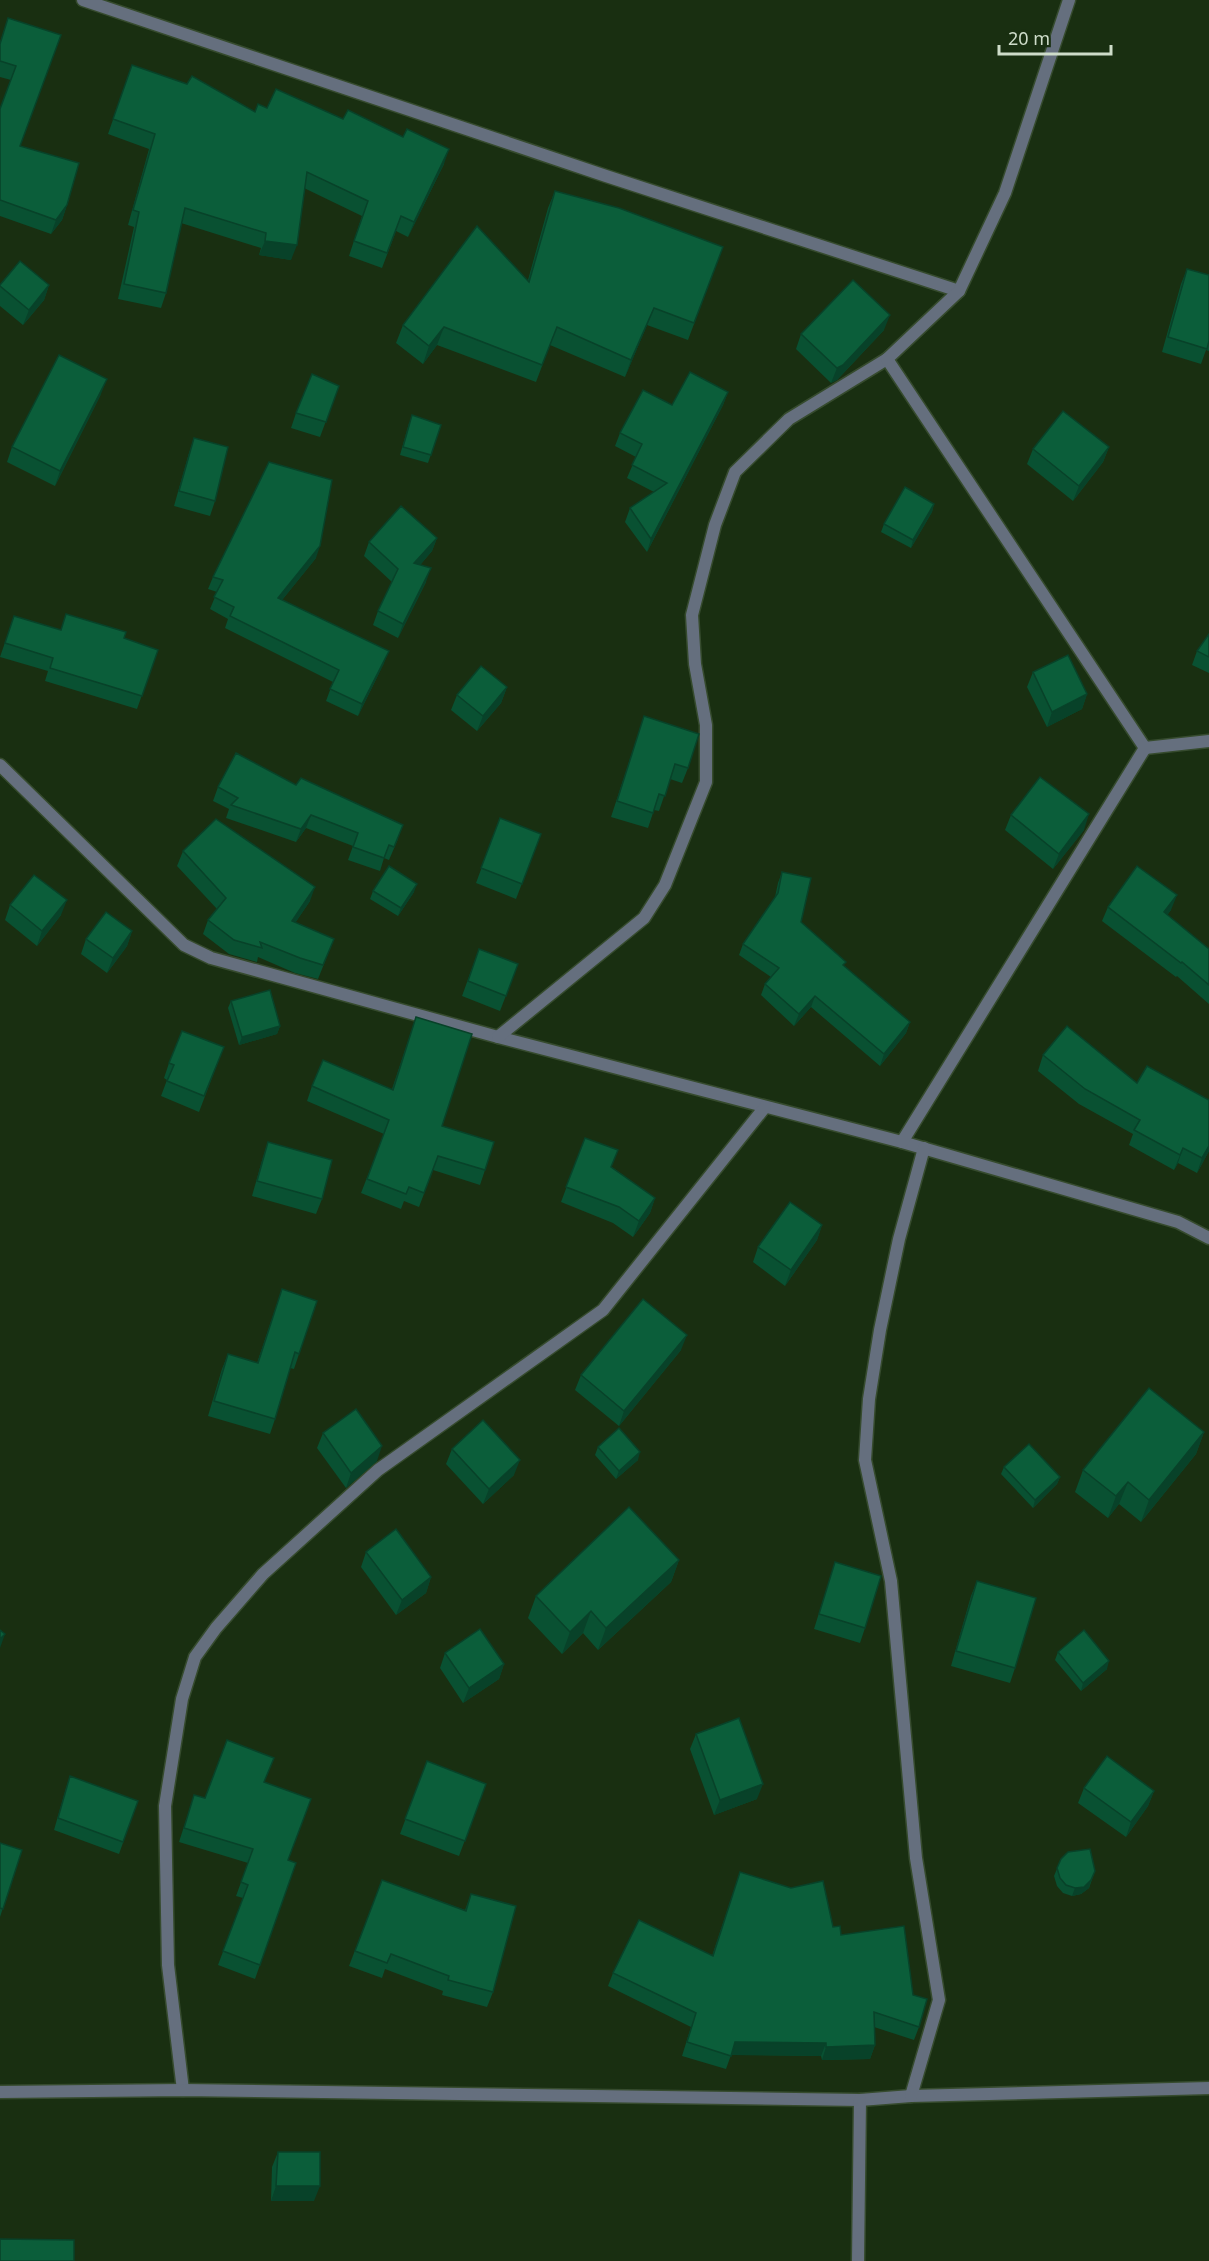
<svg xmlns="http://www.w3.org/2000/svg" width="1209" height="2261" viewBox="0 0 1209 2261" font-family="'Noto Sans',sans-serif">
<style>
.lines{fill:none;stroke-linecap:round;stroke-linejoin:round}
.street-casing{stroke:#364b2e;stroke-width:15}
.street{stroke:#656f7e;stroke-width:12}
.wall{fill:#095132}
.shaded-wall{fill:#084229}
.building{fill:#0b5e3a;stroke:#084229;stroke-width:1.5}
</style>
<rect width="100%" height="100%" fill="#192f11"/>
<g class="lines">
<defs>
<g id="street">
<path d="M 83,0 L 606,176 L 959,291"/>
<path d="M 1145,748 L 1209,741"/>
<path d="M 0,765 L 184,945 L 211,958 L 498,1037 L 902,1142 L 1178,1222 L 1209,1238"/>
<path d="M 498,1037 L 644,918 L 665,885 L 706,782 L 706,725 L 695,664 L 692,615 L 715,525 L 735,472 L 789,419 L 887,359"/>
<path d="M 902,1142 L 1145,748 L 887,359 L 959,291 L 1005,193 L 1069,0"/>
<path d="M 183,2090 L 168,1965 L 165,1806 L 182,1699 L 195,1657 L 216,1628 L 263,1574 L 378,1470 L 603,1310 L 765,1107"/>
<path d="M 0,2092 L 183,2090 L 860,2100 L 911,2096 L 1209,2088"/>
<path d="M 911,2096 L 939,2000 L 916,1858 L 891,1581 L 865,1460 L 869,1399 L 880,1330 L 899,1239 L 924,1148"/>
<path d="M 858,2261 L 860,2100"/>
</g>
</defs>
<use href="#street" class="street-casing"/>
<use href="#street" class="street"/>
</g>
<g class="wall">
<path d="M 8,18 L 61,35 L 20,146 L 67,205 L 62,220 L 51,234 L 0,216 L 0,109 L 11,80 L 0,77 L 0,42 Z"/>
<path d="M 132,65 L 255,112 L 267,108 L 444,164 L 408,237 L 396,231 L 382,268 L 349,256 L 362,216 L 304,188 L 291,260 L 259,255 L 261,248 L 181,223 L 166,293 L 161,308 L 118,299 L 134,227 L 128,225 L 149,149 L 108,134 Z"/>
<path d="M 555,191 L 723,247 L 688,340 L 647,325 L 625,377 L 550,345 L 536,382 L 437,345 L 423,364 L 396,343 L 403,325 L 528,280 L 548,208 Z"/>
<path d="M 1187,269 L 1209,275 L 1209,351 L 1206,350 L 1201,364 L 1162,352 L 1181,284 Z"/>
<path d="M 0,285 L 49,285 L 44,300 L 23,325 L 0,306 Z"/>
<path d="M 884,330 L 837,380 L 831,383 L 796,349 L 801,334 Z"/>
<path d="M 339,386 L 320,437 L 291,428 L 296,413 Z"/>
<path d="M 728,392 L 723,405 L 647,552 L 625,522 L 630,508 L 654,492 L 627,478 L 636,457 L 615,446 L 620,433 L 672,405 Z"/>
<path d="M 101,394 L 55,486 L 7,462 L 12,447 Z"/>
<path d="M 409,423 L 441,425 L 428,463 L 400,455 Z"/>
<path d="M 194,438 L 215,501 L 210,516 L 174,506 L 189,453 Z"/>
<path d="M 1109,447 L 1103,462 L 1073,501 L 1027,464 L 1033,449 Z"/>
<path d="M 934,504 L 932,512 L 911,548 L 881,532 L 884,524 Z"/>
<path d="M 437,538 L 432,551 L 420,565 L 426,582 L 398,638 L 373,625 L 378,611 L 392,582 L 364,556 L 369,542 Z"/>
<path d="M 316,558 L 282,600 L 384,663 L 358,716 L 326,701 L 333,682 L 225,628 L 228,619 L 210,609 L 217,592 L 208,589 L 213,577 Z"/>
<path d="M 66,614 L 124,638 L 158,650 L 137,709 L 45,681 L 48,671 L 0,657 L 14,616 L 61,630 Z"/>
<path d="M 1209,634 L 1209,673 L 1192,665 L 1197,651 Z"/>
<path d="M 1033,672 L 1087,694 L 1082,709 L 1047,727 L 1027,687 Z"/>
<path d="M 507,687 L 501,703 L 477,731 L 451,710 L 457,695 Z"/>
<path d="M 644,716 L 688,768 L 682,783 L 670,779 L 659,811 L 654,810 L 648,828 L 611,817 Z"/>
<path d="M 296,785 L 398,839 L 389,860 L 384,858 L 380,871 L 348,860 L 353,846 L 306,828 L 296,842 L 226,818 L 229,809 L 213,801 L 218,787 Z"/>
<path d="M 1011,815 L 1084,830 L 1053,869 L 1005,830 Z"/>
<path d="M 500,818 L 541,834 L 516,899 L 476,883 Z"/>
<path d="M 183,851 L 310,901 L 295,923 L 334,939 L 318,979 L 295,973 L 258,957 L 257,962 L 229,954 L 203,934 L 208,920 L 217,909 L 177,866 Z"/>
<path d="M 782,872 L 801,922 L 844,966 L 910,1022 L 906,1033 L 880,1066 L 811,1007 L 794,1026 L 761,995 L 765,984 L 771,977 L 739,955 L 743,944 L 775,897 L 778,883 Z"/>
<path d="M 373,891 L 414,892 L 398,916 L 370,899 Z"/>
<path d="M 10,905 L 61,915 L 37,946 L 5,920 Z"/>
<path d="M 1108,907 L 1171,910 L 1167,915 L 1209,949 L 1209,1004 L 1177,976 L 1176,977 L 1102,921 Z"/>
<path d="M 132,931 L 127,946 L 107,973 L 81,954 L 86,939 Z"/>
<path d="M 479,949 L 518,964 L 500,1011 L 462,996 Z"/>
<path d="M 231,1001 L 280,1026 L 277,1034 L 239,1045 L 228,1008 Z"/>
<path d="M 416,1017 L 442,1126 L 485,1170 L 480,1185 L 433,1170 L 419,1207 L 404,1201 L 401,1209 L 361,1193 L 384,1134 L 307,1101 L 312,1086 L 392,1089 Z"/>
<path d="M 1043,1055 L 1137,1083 L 1209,1100 L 1209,1151 L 1197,1173 L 1178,1163 L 1174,1170 L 1129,1145 L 1133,1134 L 1079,1104 L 1038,1071 Z"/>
<path d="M 218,1062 L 199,1112 L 161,1096 L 167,1080 L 164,1078 L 169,1063 Z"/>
<path d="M 585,1138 L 612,1167 L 655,1198 L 650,1213 L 633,1237 L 613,1223 L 561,1202 Z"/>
<path d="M 268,1142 L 322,1199 L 316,1214 L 252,1196 L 263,1157 Z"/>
<path d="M 822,1225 L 817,1240 L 785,1286 L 753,1262 L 758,1247 Z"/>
<path d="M 282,1289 L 299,1354 L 294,1369 L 290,1368 L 275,1419 L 270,1434 L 208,1416 L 222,1369 L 228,1354 L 257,1363 Z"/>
<path d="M 681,1350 L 619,1426 L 575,1390 L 581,1375 Z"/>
<path d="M 1204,1432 L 1196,1454 L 1141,1522 L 1119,1504 L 1108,1518 L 1075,1492 L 1083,1470 Z"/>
<path d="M 323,1433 L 377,1461 L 346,1488 L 317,1448 Z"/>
<path d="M 598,1447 L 638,1460 L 616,1479 L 595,1455 Z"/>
<path d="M 452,1449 L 514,1475 L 483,1504 L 446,1464 Z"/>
<path d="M 1004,1467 L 1060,1477 L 1057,1484 L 1033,1508 L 1001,1474 Z"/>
<path d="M 366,1552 L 431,1577 L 426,1593 L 396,1615 L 361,1567 Z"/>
<path d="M 679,1560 L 671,1582 L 598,1650 L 583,1633 L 562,1654 L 528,1618 L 536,1596 Z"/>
<path d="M 835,1562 L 865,1628 L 860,1643 L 814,1629 Z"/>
<path d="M 977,1581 L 1015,1668 L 1010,1683 L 951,1666 L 971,1596 Z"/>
<path d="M 1058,1652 L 1107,1669 L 1081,1691 L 1055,1660 Z"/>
<path d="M 445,1653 L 504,1664 L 499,1679 L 463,1703 L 440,1668 Z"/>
<path d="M 696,1734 L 757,1799 L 714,1815 L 690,1749 Z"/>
<path d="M 427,1761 L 486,1784 L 459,1856 L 400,1834 Z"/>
<path d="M 70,1776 L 138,1801 L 119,1854 L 54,1830 L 66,1788 Z"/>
<path d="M 264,1782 L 288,1860 L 296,1863 L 255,1979 L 218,1965 L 243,1898 L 236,1896 L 248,1863 L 179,1842 L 194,1795 L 205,1798 Z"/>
<path d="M 1084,1788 L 1154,1791 L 1148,1806 L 1126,1837 L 1078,1803 Z"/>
<path d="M 0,1843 L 22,1850 L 0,1917 Z"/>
<path d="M 1061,1859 L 1095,1871 L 1089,1888 L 1081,1894 L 1072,1896 L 1063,1893 L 1057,1886 L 1054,1876 Z"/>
<path d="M 740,1872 L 833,1927 L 841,1935 L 913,1995 L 919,2027 L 914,2040 L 874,2027 L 875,2045 L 870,2059 L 822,2060 L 821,2056 L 731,2055 L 726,2069 L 682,2056 L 691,2027 L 608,1986 L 613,1973 L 712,1956 Z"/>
<path d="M 382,1880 L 465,1910 L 471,1894 L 493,1992 L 487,2007 L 442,1995 L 443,1991 L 385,1969 L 382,1978 L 349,1966 Z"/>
<path d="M 278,2152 L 314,2201 L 271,2201 L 272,2167 Z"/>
</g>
<g class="shaded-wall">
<path d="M 449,149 L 444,164 L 408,237 L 414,222 Z"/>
<path d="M 67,205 L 62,220 L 51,234 L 56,220 Z"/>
<path d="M 265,241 L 297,245 L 291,260 L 259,255 Z"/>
<path d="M 49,285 L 44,300 L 23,325 L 29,310 Z"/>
<path d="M 654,308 L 647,325 L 625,377 L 631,360 Z"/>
<path d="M 890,315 L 884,330 L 837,380 L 831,383 L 837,368 Z"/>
<path d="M 444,327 L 437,345 L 423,364 L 429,346 Z"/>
<path d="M 107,379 L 101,394 L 55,486 L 60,471 Z"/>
<path d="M 728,392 L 723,405 L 647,552 L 651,539 Z"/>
<path d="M 1109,447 L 1103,462 L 1073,501 L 1079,486 Z"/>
<path d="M 934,504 L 932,512 L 911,548 L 913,540 Z"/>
<path d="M 437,538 L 432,551 L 410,577 L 414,563 Z"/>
<path d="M 320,546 L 316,558 L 274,610 L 278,598 Z"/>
<path d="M 431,568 L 426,582 L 398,638 L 403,624 Z"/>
<path d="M 389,651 L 384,663 L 358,716 L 362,704 Z"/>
<path d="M 507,687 L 501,703 L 477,731 L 483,716 Z"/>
<path d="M 1087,694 L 1082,709 L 1047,727 L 1052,712 Z"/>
<path d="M 1089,814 L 1084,830 L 1053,869 L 1059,854 Z"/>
<path d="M 311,815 L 306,828 L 296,842 L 301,829 Z"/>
<path d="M 417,884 L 414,892 L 398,916 L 401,908 Z"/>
<path d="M 315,887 L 310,901 L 287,935 L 292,921 Z"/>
<path d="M 1177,895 L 1171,910 L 1159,926 L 1164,912 Z"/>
<path d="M 67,900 L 61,915 L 37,946 L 42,931 Z"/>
<path d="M 132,931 L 127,946 L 107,973 L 113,958 Z"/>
<path d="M 815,996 L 811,1007 L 794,1026 L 799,1014 Z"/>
<path d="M 910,1022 L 906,1033 L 880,1066 L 884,1054 Z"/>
<path d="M 280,1026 L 277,1034 L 239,1045 L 242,1037 Z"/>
<path d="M 1209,1146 L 1209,1151 L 1197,1173 L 1202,1158 Z"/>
<path d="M 1183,1148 L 1178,1163 L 1174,1170 L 1180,1155 Z"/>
<path d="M 655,1198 L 650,1213 L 633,1237 L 639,1221 Z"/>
<path d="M 822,1225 L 817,1240 L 785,1286 L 791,1270 Z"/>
<path d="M 687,1335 L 681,1350 L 619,1426 L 624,1411 Z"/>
<path d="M 1204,1432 L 1196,1454 L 1141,1522 L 1149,1500 Z"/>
<path d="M 382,1446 L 377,1461 L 346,1488 L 351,1473 Z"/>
<path d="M 640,1452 L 638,1460 L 616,1479 L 619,1471 Z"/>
<path d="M 520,1460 L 514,1475 L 483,1504 L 489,1489 Z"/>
<path d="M 1060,1477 L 1057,1484 L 1033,1508 L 1035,1500 Z"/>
<path d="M 1128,1482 L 1119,1504 L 1108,1518 L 1116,1496 Z"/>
<path d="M 679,1560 L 671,1582 L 598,1650 L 606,1628 Z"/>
<path d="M 431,1577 L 426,1593 L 396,1615 L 402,1600 Z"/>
<path d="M 591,1611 L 583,1633 L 562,1654 L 570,1632 Z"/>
<path d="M 5,1634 L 0,1648 L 0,1639 Z"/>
<path d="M 1109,1661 L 1107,1669 L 1081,1691 L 1083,1683 Z"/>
<path d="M 504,1664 L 499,1679 L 463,1703 L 469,1688 Z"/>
<path d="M 763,1784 L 757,1799 L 714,1815 L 720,1800 Z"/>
<path d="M 1154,1791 L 1148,1806 L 1126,1837 L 1131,1822 Z"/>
<path d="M 1091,1880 L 1089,1888 L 1081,1894 L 1072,1896 L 1075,1888 Z"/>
<path d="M 735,2042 L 826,2043 L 821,2056 L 730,2055 Z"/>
<path d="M 875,2045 L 870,2059 L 822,2060 L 826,2047 Z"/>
<path d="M 276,2186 L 320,2186 L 314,2201 L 271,2201 Z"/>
</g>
<g class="building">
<path d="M 8,18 L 61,35 L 20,146 L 79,163 L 67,205 L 56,220 L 0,200 L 0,109 L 16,66 L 0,61 L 0,44 Z"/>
<path d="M 132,65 L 187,84 L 192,76 L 255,112 L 258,104 L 267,108 L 276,89 L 343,119 L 348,110 L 403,137 L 407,129 L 449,149 L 414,222 L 401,216 L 387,253 L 354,241 L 368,201 L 307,172 L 297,245 L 265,241 L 266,233 L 185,208 L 166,293 L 124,284 L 139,212 L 133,210 L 155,134 L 113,119 Z"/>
<path d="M 555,191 L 619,208 L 723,247 L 694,323 L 654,308 L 631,360 L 557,327 L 542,365 L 444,327 L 429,346 L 403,325 L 477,226 L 529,282 Z"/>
<path d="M 20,261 L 49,285 L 29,310 L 0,286 L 0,285 Z"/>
<path d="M 1187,269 L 1209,275 L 1209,341 L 1207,349 L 1168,337 Z"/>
<path d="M 853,280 L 890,315 L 843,365 L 837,368 L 801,334 Z"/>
<path d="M 59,355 L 107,379 L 60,471 L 12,447 Z"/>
<path d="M 690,372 L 728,392 L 651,539 L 630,508 L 667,483 L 632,465 L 642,444 L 620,433 L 643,390 L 672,405 Z"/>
<path d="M 312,374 L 339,386 L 326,422 L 296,413 Z"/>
<path d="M 1063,411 L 1109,447 L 1079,486 L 1033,449 Z"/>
<path d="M 412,415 L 441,425 L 431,455 L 403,447 Z"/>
<path d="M 194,438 L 228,447 L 215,501 L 179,491 Z"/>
<path d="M 269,462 L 332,480 L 320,546 L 278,598 L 389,651 L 362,704 L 330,689 L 339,670 L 230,616 L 234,607 L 214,597 L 223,580 L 213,577 Z"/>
<path d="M 905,487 L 934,504 L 913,540 L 884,524 Z"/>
<path d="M 401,506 L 437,538 L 414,563 L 431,568 L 403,624 L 378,611 L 398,569 L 369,542 Z"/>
<path d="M 66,614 L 126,632 L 124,638 L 158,650 L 142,696 L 50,668 L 53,658 L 5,643 L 14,616 L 61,630 Z"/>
<path d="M 1209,634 L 1209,657 L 1197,651 Z"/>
<path d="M 1068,655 L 1087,694 L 1052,712 L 1033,672 Z"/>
<path d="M 481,666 L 507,687 L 483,716 L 457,695 Z"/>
<path d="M 644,716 L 699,734 L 688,768 L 675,764 L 665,796 L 659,794 L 653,813 L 617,801 Z"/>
<path d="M 236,753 L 296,785 L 301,778 L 403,825 L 394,847 L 389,845 L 384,858 L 353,847 L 358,833 L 311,815 L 301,829 L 231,805 L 238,798 L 218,787 Z"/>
<path d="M 1040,777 L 1089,814 L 1059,854 L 1011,815 Z"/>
<path d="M 500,818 L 541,834 L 522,884 L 481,868 Z"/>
<path d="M 216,819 L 315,887 L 292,921 L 334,939 L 323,965 L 300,958 L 260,942 L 262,948 L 234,940 L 208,920 L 226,898 L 183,851 Z"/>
<path d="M 389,866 L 417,884 L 401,908 L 373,891 Z"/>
<path d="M 1137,866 L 1177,895 L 1164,912 L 1209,949 L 1209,985 L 1182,962 L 1181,963 L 1108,907 Z"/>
<path d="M 782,872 L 811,878 L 801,922 L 846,962 L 843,965 L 910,1022 L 884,1054 L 815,996 L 799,1014 L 765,984 L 779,968 L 743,944 L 778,893 Z"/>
<path d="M 34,875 L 67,900 L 42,931 L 10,905 Z"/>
<path d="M 106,912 L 132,931 L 113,958 L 86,939 Z"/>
<path d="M 479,949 L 518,964 L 506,996 L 468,981 Z"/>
<path d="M 270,990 L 280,1026 L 242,1037 L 231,1001 Z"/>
<path d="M 416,1017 L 472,1034 L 442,1126 L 494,1142 L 485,1170 L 438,1156 L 424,1193 L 409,1187 L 406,1194 L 367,1179 L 389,1120 L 312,1086 L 323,1060 L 393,1090 Z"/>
<path d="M 1067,1026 L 1137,1083 L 1147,1066 L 1209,1100 L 1209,1146 L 1202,1158 L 1183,1148 L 1180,1155 L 1134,1130 L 1140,1120 L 1085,1089 L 1043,1055 Z"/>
<path d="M 182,1031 L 224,1047 L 204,1096 L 167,1081 L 174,1065 L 169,1063 Z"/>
<path d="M 585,1138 L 618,1150 L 611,1167 L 655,1198 L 639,1221 L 619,1207 L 566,1187 Z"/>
<path d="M 268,1142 L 332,1160 L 322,1199 L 257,1181 Z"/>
<path d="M 790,1202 L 822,1225 L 791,1270 L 758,1247 Z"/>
<path d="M 282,1289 L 317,1301 L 299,1354 L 295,1352 L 275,1419 L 214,1401 L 228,1354 L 258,1363 Z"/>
<path d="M 643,1299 L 687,1335 L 624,1411 L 581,1375 Z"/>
<path d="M 1149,1388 L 1204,1432 L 1149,1500 L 1128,1482 L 1116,1496 L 1083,1470 Z"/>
<path d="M 356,1409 L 382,1446 L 351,1473 L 323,1433 Z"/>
<path d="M 483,1420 L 520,1460 L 489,1489 L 452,1449 Z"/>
<path d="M 619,1428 L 640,1452 L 619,1471 L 598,1447 Z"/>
<path d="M 1029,1444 L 1060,1477 L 1035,1500 L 1004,1467 Z"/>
<path d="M 629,1507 L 679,1560 L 606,1628 L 591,1611 L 570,1632 L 536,1596 Z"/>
<path d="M 396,1529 L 431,1577 L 402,1600 L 366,1552 Z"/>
<path d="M 835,1562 L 881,1576 L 865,1628 L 819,1614 Z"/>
<path d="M 977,1581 L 1036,1598 L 1015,1668 L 956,1651 Z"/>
<path d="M 480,1629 L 504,1664 L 469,1688 L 445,1653 Z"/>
<path d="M 0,1630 L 5,1634 L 0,1639 Z"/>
<path d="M 1084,1630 L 1109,1661 L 1083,1683 L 1058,1652 Z"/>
<path d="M 739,1718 L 763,1784 L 720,1800 L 696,1734 Z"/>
<path d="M 227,1740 L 274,1758 L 264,1782 L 311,1799 L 288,1860 L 296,1863 L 260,1965 L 223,1951 L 248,1885 L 241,1882 L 253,1849 L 184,1828 L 194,1795 L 205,1798 Z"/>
<path d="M 1107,1756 L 1154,1791 L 1131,1822 L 1084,1788 Z"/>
<path d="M 427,1761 L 486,1784 L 465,1841 L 405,1819 Z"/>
<path d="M 70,1776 L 138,1801 L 123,1842 L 58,1818 Z"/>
<path d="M 0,1843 L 22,1850 L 3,1909 L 0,1908 Z"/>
<path d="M 1090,1849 L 1095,1871 L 1091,1880 L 1084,1887 L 1075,1888 L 1066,1885 L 1060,1878 L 1057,1868 L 1061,1859 L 1068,1852 Z"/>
<path d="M 740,1872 L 791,1888 L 823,1881 L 833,1927 L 840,1926 L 841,1935 L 904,1926 L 913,1995 L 927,1999 L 919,2027 L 874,2012 L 875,2045 L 826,2047 L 826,2043 L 735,2042 L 731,2056 L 687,2042 L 696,2013 L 613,1973 L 639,1920 L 713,1956 Z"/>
<path d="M 382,1880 L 466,1911 L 471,1894 L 516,1906 L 493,1992 L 448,1980 L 449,1976 L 391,1954 L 387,1963 L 355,1951 Z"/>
<path d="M 278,2152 L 320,2152 L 320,2186 L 276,2186 Z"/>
<path d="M 0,2239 L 74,2240 L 74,2261 L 0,2261 Z"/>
</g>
<path d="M999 45v9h112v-9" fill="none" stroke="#cedcc9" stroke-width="3"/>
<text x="1008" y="45" font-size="18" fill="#cedcc9" stroke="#192f11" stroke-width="4.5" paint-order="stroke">20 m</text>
</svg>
